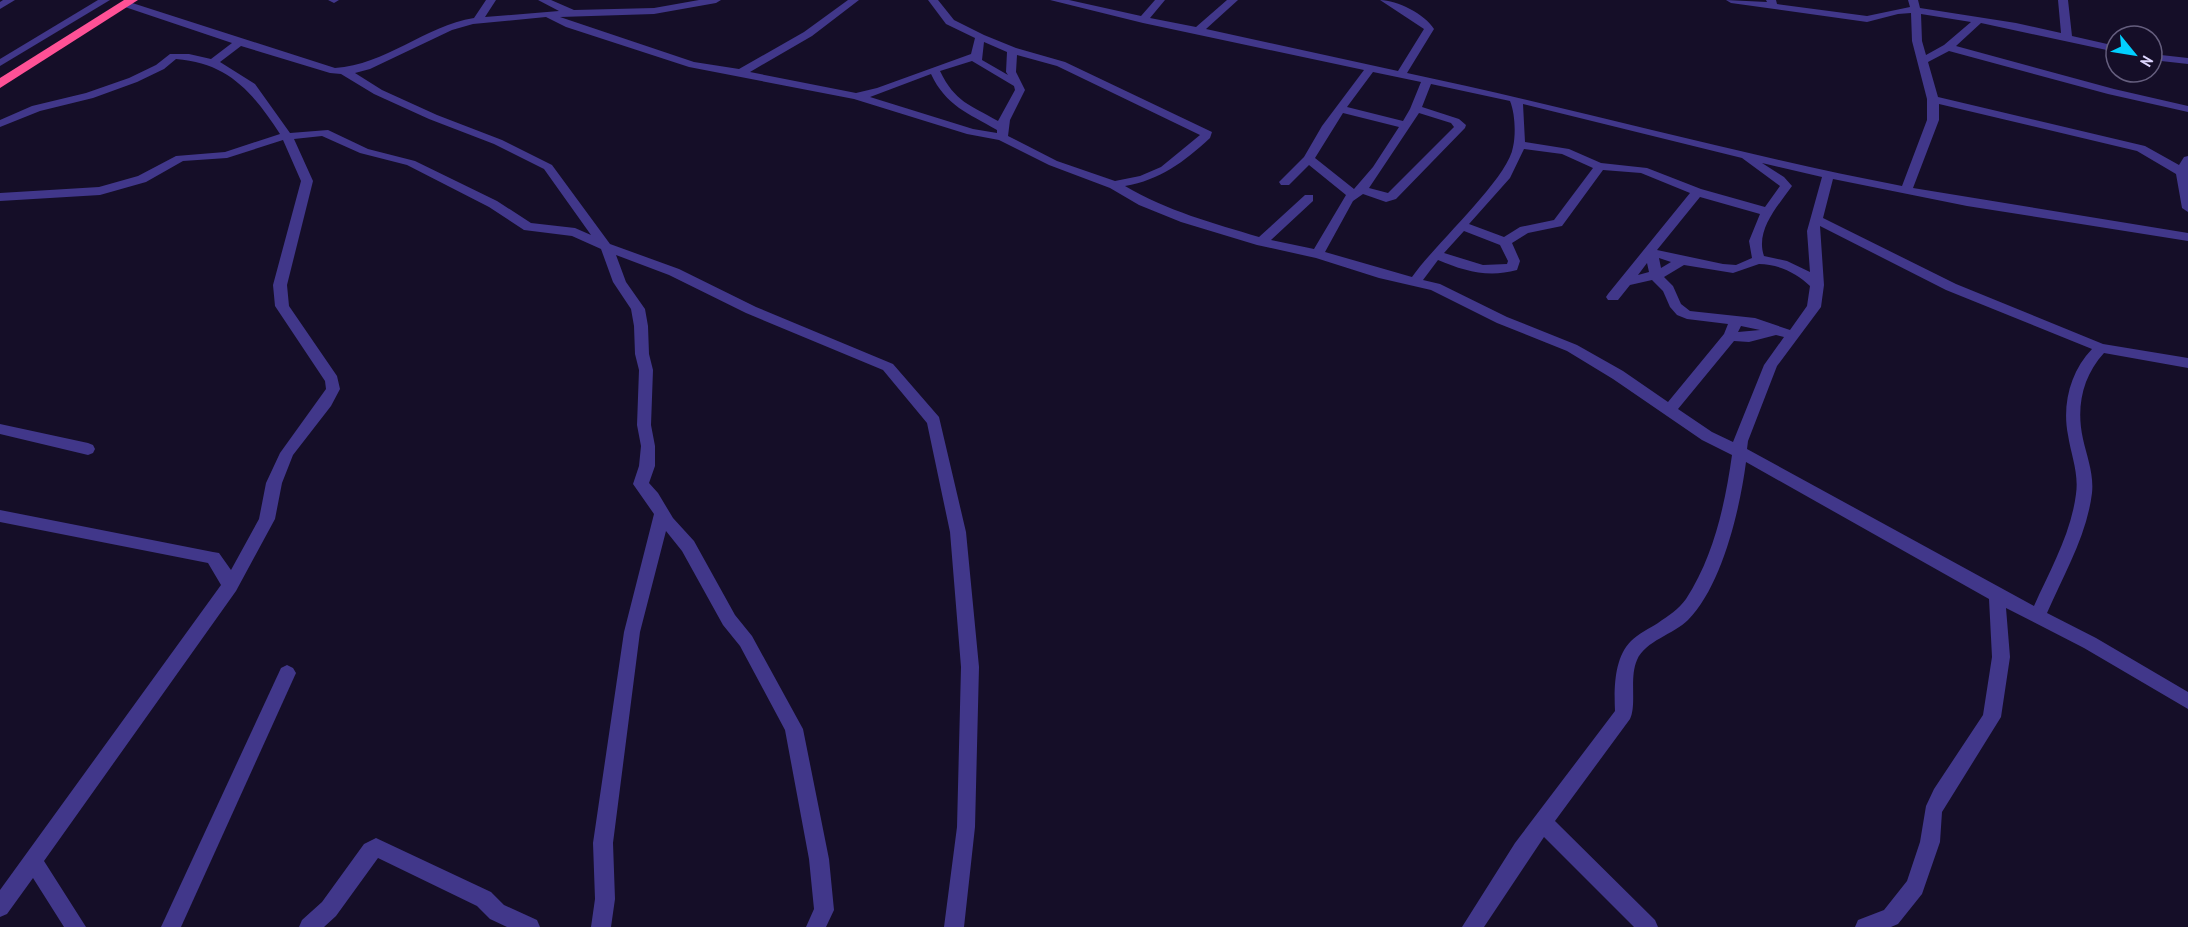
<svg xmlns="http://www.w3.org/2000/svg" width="2188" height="927" viewBox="0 0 2188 927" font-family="'PT Sans Narrow',sans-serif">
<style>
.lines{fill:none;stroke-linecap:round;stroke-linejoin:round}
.minor{fill:#41378a;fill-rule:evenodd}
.highway{fill:#ff5196;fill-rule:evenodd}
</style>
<rect width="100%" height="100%" fill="#150e28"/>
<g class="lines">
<g class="minor">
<path d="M 3,0 L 15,0 L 0,9 L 0,2 Z"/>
<path d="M 98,0 L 110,0 L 0,66 L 0,59 Z"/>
<path d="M 328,0 L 339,0 L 334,3 Z"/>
<path d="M 486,0 L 496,0 L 485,17 L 559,11 L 538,0 L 551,0 L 574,10 L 654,8 L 699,0 L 721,0 L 716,3 L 654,14 L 560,17 L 694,62 L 739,69 L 804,32 L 848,0 L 859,0 L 812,36 L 750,72 L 856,93 L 877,88 L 971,54 L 975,38 L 946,24 L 928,0 L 938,0 L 954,20 L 984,35 L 1016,48 L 1065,62 L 1212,132 L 1210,138 C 1184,162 1160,180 1125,186 C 1167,211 1213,223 1259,237 L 1305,195 L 1313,195 L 1313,201 L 1271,240 L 1314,249 L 1346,195 L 1309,165 L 1289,185 L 1281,185 L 1279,182 L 1304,157 L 1322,126 L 1364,70 L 1143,23 L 1050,0 L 1069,0 L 1141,16 L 1155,0 L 1165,0 L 1150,18 L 1196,27 L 1227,0 L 1238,0 L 1206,29 L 1398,71 L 1424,29 L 1380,0 C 1397,0 1425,14 1434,29 L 1407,73 C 1573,108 1736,154 1902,186 L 1927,120 L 1927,99 L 1912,41 L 1911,13 L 1898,14 L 1867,22 L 1731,3 L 1726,0 L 1767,2 L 1766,0 L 1776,0 L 1777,4 L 1867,16 L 1910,7 L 1908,0 L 1918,0 L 1920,8 L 2016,23 L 2061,33 L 2058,0 L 2068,0 L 2072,36 L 2116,46 L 2116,52 L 1981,23 L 1956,46 L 2114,89 L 2188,106 L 2188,112 L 2108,94 L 1949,51 L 1928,62 L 1938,97 L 2145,146 L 2179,165 L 2184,157 L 2188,156 L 2188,212 L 2182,208 L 2176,174 L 2137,151 L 1939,104 L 1939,120 L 1913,188 L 2188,233 L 2188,241 L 1967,206 L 1833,179 L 1823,218 L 1956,284 L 2103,344 L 2188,358 L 2188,368 L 2104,353 C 2082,377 2076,408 2083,439 C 2087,457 2094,474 2092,493 C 2087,535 2064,574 2047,613 L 2096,638 L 2188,692 L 2188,709 L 2084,648 L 2006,608 L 2010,657 L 2001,717 L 1942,812 L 1940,842 L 1922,894 L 1898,924 L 1891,927 L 1855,927 L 1858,920 L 1884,910 L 1907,881 L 1920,842 L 1926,806 L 1934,789 L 1983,715 L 1992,657 L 1989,599 L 1746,462 C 1740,509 1722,586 1688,620 C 1674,634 1645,641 1637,660 C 1629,678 1637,704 1630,719 L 1555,821 L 1655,920 L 1658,927 L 1634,927 L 1544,837 L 1484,927 L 1462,927 L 1515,843 L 1615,711 C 1614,689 1614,658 1631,641 C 1638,634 1650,628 1658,623 C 1668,616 1679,609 1686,599 C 1714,556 1725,504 1732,455 L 1702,440 L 1613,379 L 1567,351 L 1497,323 L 1431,290 L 1379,278 L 1316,258 L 1257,245 L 1181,222 L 1139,205 L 1110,188 L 1049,165 L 999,140 L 967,134 L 854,99 L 689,67 L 566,27 L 546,17 L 473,24 L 452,30 L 370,69 L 355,73 L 382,90 L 437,115 L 502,140 L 552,165 L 610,244 L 679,269 L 756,307 L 893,364 L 939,417 L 966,532 L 979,667 L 975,827 L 964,927 L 944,927 L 957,827 L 961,667 L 950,532 L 927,423 L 883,370 L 746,313 L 669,275 L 616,255 L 626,282 L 645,309 L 648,326 L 649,354 L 653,370 L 651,425 L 655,446 L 655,466 L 649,483 L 658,493 L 673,518 L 694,541 L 735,615 L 752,636 L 803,729 L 829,859 L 834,910 L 826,927 L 806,927 L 814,909 L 809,859 L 785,730 L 740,646 L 723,625 L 682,551 L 666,531 L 640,632 L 613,843 L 615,899 L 611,927 L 591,927 L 595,899 L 593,843 L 624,632 L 654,514 L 633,484 L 639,466 L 641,446 L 637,425 L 639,370 L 635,354 L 634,326 L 631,309 L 613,282 L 601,249 L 572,236 L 524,230 L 489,207 L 407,165 L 360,153 L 322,136 L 294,139 L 313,181 L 287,285 L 289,306 L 337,376 L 340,389 L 331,406 L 293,455 L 282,483 L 275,519 L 236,591 L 44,861 L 86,927 L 64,927 L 33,878 L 7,914 L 0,917 L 0,890 L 221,585 L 208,563 L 0,522 L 0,510 L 213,552 L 219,553 L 231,570 L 259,519 L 266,483 L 280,453 L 326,389 L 325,381 L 275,306 L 273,285 L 301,181 L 283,140 L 227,158 L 183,161 L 146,182 L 100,195 L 0,201 L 0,193 L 99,187 L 138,176 L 176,156 L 225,152 L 280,134 C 253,93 229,63 176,59 L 164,69 L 137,82 L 93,98 L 40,111 L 0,127 L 0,120 L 32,106 L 86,93 L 129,78 L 156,65 L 170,54 L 189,54 L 211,59 L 232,43 L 122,6 L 121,4 L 126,1 L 335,68 C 385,65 425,26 474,18 ZM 1921,14 L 1971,22 L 1944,45 L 1926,55 L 1922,41 ZM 984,42 L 1007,52 L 1006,72 L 1008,75 L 982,60 ZM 241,46 L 330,73 L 341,74 L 374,94 L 429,119 L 494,144 L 544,169 L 591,235 L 575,228 L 531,223 L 497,201 L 415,161 L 368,149 L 328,130 L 290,133 L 255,84 L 220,62 ZM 1017,55 L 1057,66 L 1200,135 L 1161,167 L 1140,176 L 1115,181 L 1057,161 L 1008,136 L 1010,120 L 1025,90 L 1016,72 ZM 972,61 L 1014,86 L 1015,90 L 998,121 C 970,105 955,102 940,71 ZM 1373,72 L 1421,82 L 1410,109 L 1403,121 L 1347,107 ZM 931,74 C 946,106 968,113 997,130 L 997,133 L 973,129 L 870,97 ZM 1431,84 L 1510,101 C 1515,113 1516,134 1513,147 C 1508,179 1434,245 1412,277 L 1325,252 L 1353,201 L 1363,194 L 1386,202 L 1396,199 L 1465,128 L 1466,125 L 1459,119 L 1422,107 ZM 1523,104 L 1742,158 L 1780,186 L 1765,207 L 1701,189 L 1647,168 L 1601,163 L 1569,149 L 1525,142 ZM 1343,113 L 1399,127 L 1373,167 L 1354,189 L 1315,158 ZM 1419,113 L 1451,123 L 1454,127 L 1388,193 L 1369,188 ZM 1524,149 L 1562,154 L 1593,168 L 1554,220 L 1520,227 L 1504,237 L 1469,224 L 1510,178 ZM 1762,163 L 1822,177 L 1807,231 L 1810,272 L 1787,261 L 1764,256 C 1755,230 1778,206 1792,186 L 1784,177 ZM 1603,170 L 1641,173 L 1690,193 L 1608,294 L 1606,297 L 1608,300 L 1618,300 L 1630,285 L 1652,280 L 1663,291 L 1670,307 L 1677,315 L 1687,319 L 1728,324 L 1724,334 L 1668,402 L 1623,371 L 1577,345 L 1507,317 L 1440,284 L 1423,280 L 1438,260 C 1464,271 1488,278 1517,270 L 1520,261 L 1512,243 L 1528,233 L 1562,226 ZM 1700,197 L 1760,214 L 1749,241 L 1752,258 L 1736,265 L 1723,264 L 1657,250 ZM 1820,226 L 1946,290 L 2092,349 C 2070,372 2062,405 2068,435 C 2071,455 2079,473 2076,494 C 2071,534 2050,570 2034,606 L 1747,449 L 1748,441 L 1777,366 L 1821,307 L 1824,285 ZM 1464,231 L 1500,245 L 1508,261 L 1507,264 L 1483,265 L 1444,253 ZM 1659,258 L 1671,262 L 1661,268 ZM 1647,263 L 1649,272 L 1638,275 ZM 1759,264 C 1778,264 1797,273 1810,286 L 1807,306 L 1790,330 L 1755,318 L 1690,311 L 1681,304 L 1673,286 L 1664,277 L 1684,265 L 1733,273 ZM 1741,326 L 1760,330 L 1738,332 ZM 1776,335 L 1784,337 L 1764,365 L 1733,442 L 1712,432 L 1678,409 L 1734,341 L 1749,342 Z"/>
<path d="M 2152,54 L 2188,58 L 2188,64 L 2152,60 Z"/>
<path d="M 0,424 L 88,443 L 93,445 L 95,449 L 93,453 L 88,455 L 0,434 Z"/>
<path d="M 287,665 L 293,668 L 296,673 L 181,927 L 161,927 L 281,668 Z"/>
<path d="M 376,838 L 491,892 L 504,905 L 537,920 L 540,927 L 507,927 L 490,919 L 477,906 L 378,858 L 336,916 L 324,927 L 299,927 L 302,920 L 322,902 L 364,844 Z"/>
</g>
<path class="highway" d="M 124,0 L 138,0 L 0,88 L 0,78 Z"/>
</g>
<g transform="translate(2134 54) rotate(120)"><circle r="28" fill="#150e28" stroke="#655e7e" stroke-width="1.5"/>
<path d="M0-4.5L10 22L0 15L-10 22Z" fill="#02d0ff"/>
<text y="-9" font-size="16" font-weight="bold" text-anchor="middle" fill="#ded6ff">N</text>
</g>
</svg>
